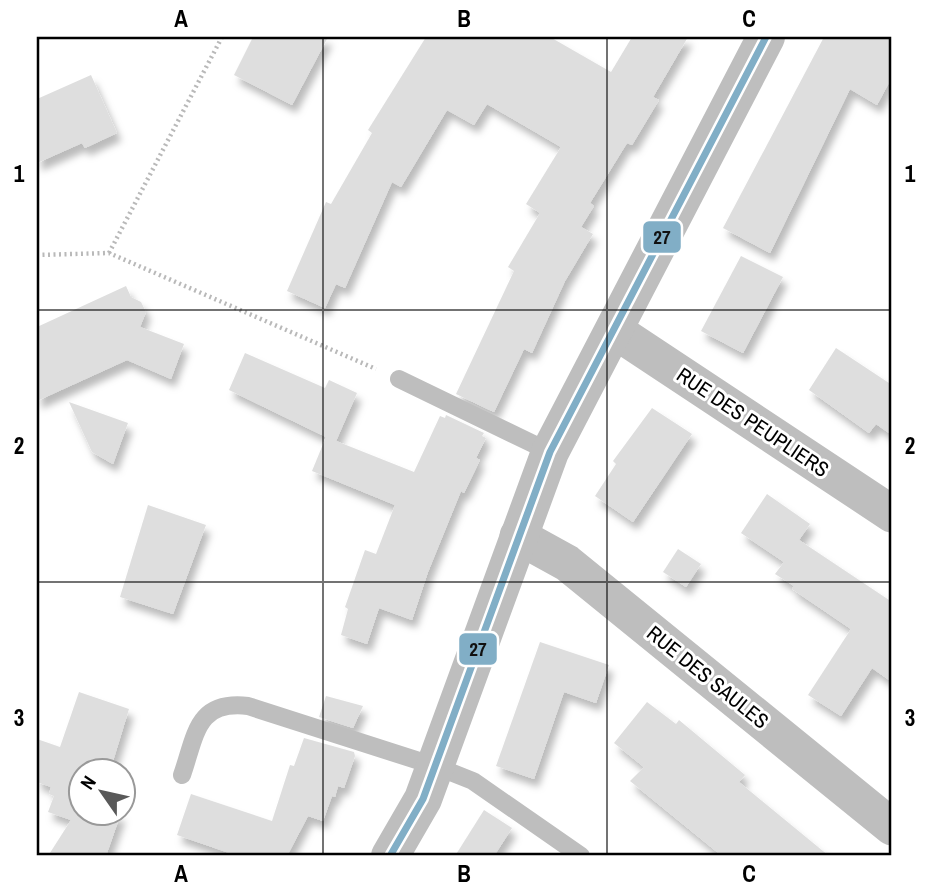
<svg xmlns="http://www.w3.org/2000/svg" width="929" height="893" viewBox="0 0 929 893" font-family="'Archivo Narrow',sans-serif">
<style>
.building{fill:#dedede;filter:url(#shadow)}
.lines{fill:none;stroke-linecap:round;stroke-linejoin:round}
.path{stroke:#b9b9b9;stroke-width:4.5;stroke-dasharray:2 3.5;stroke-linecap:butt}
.service{stroke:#bebebe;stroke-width:18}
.minor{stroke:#bebebe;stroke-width:37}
.tertiary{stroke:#bebebe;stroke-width:38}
.bus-1-casing{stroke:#fff;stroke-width:12}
.bus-1{stroke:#81aec6;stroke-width:7}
.grid{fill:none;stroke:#000;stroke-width:2;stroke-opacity:0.55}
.labels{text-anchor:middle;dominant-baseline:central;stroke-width:6;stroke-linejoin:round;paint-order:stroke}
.street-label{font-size:21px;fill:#000;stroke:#fff}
.line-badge{stroke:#fff;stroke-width:2.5}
.pale-badge-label{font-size:19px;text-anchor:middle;font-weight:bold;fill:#111}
.neatline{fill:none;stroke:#000;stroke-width:2.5}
.grid-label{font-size:23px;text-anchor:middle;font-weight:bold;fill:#000}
</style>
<defs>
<filter id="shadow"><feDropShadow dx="4.5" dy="8" stdDeviation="3.5" flood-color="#0004"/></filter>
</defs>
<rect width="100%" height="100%" fill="#fff"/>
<g class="building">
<path d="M 253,37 L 328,37 L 292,105 L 234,75 Z"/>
<path d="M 426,37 L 550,37 L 611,72 L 632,37 L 688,37 L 653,97 L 659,100 L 632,145 L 627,143 L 590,203 L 594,206 L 581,227 L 593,234 L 565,281 L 532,353 L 524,349 L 494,412 L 456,394 L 514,271 L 508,267 L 540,213 L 526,204 L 561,147 L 487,104 L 474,125 L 447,110 L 401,187 L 392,182 L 345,288 L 336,284 L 325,308 L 287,291 L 326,202 L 331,204 L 372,133 L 368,130 Z"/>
<path d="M 824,37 L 892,37 L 892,77 L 877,105 L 850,89 L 770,253 L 723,228 Z"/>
<path d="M 91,75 L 117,133 L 85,148 L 82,143 L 37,163 L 37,99 Z"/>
<path d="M 741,256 L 783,277 L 743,353 L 701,331 Z"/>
<path d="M 126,286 L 131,297 L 141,302 L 146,312 L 140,327 L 184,344 L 171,379 L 127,360 L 37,401 L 37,327 Z"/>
<path d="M 836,348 L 892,385 L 892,435 L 876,424 L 869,433 L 809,390 Z"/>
<path d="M 245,353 L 325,388 L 329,380 L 357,393 L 336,441 L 414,472 L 440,416 L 445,418 L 446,415 L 484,433 L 482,436 L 486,438 L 476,458 L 480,460 L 464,493 L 461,491 L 428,572 L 412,620 L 379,608 L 367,644 L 341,635 L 348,609 L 345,607 L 365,550 L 376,554 L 395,505 L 312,471 L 326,437 L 229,390 Z"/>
<path d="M 69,402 L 128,423 L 113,464 L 92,452 Z"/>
<path d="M 652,408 L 692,434 L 633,522 L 595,496 L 616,464 L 613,461 Z"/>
<path d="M 767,494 L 810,524 L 799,540 L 892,602 L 892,682 L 872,668 L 841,716 L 808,695 L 851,629 L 792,589 L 794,586 L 775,574 L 784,562 L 741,533 Z"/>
<path d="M 148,505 L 206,525 L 173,614 L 120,597 Z"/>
<path d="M 678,549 L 701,564 L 686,587 L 663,572 Z"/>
<path d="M 540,642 L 609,665 L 596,703 L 564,692 L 534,779 L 496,766 Z"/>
<path d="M 79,692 L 129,709 L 110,771 L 80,771 L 80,813 L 121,813 L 106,856 L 48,856 L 71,820 L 48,812 L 54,796 L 49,794 L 51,787 L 37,782 L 37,739 L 60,747 Z"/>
<path d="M 326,696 L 363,706 L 353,728 L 319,717 Z"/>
<path d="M 647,702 L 676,724 L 679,720 L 745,775 L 739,782 L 829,856 L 722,856 L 630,781 L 644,767 L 614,743 Z"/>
<path d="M 304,738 L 354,752 L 355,756 L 344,788 L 338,786 L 335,797 L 332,796 L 323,821 L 308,816 L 287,856 L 238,856 L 177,835 L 191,794 L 272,821 L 290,765 L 294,766 Z"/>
<path d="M 484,810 L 512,828 L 494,856 L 455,856 Z"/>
</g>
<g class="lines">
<g class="path">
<path d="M 109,253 L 222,37"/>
<path d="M 37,255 L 109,253 L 376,369"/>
</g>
<g class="service">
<path d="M 399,379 L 550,452"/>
<path d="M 182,775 C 196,735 196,700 248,706 L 435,766 L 473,781 L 581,856"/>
</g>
<g class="minor">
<path d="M 614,330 L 892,514"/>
<path d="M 518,536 L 567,563 L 892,827"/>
</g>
<path class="tertiary" d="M 390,856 L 423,799 L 550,452 L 766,37"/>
<defs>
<path id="bus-1" d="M 390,856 L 423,799 L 550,452 L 766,37"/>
</defs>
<use href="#bus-1" class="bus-1-casing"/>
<use href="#bus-1" class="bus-1"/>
</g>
<path class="grid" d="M 323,37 L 323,856M 607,37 L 607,856M 37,310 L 892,310M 37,582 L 892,582"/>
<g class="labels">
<g class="street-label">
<text transform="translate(753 422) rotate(34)">RUE DES PEUPLIERS</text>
<text transform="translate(708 677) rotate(39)">RUE DES SAULES</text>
</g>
</g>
<g class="line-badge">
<rect x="642" y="220" width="40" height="34" rx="7" fill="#81aec6"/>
<rect x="458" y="632" width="40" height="34" rx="7" fill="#81aec6"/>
</g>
<g class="pale-badge-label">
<text x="662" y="244">27</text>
<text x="478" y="656">27</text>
</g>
<rect width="929" height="893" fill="none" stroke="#ffffff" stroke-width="77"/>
<g transform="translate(102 792) rotate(304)"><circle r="33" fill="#ffffff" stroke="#999999" stroke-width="2"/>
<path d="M0-5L12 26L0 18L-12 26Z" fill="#595959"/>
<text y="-10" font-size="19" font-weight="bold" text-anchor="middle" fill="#000000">N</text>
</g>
<rect x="38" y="38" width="852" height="816" class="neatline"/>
<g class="grid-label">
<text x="181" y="27">A</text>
<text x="464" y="27">B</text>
<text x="749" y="27">C</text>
<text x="19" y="182">1</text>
<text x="910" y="182">1</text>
<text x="19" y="454">2</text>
<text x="910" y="454">2</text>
<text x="19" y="726">3</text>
<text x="910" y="726">3</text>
<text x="181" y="882">A</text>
<text x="464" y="882">B</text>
<text x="749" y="882">C</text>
</g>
</svg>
